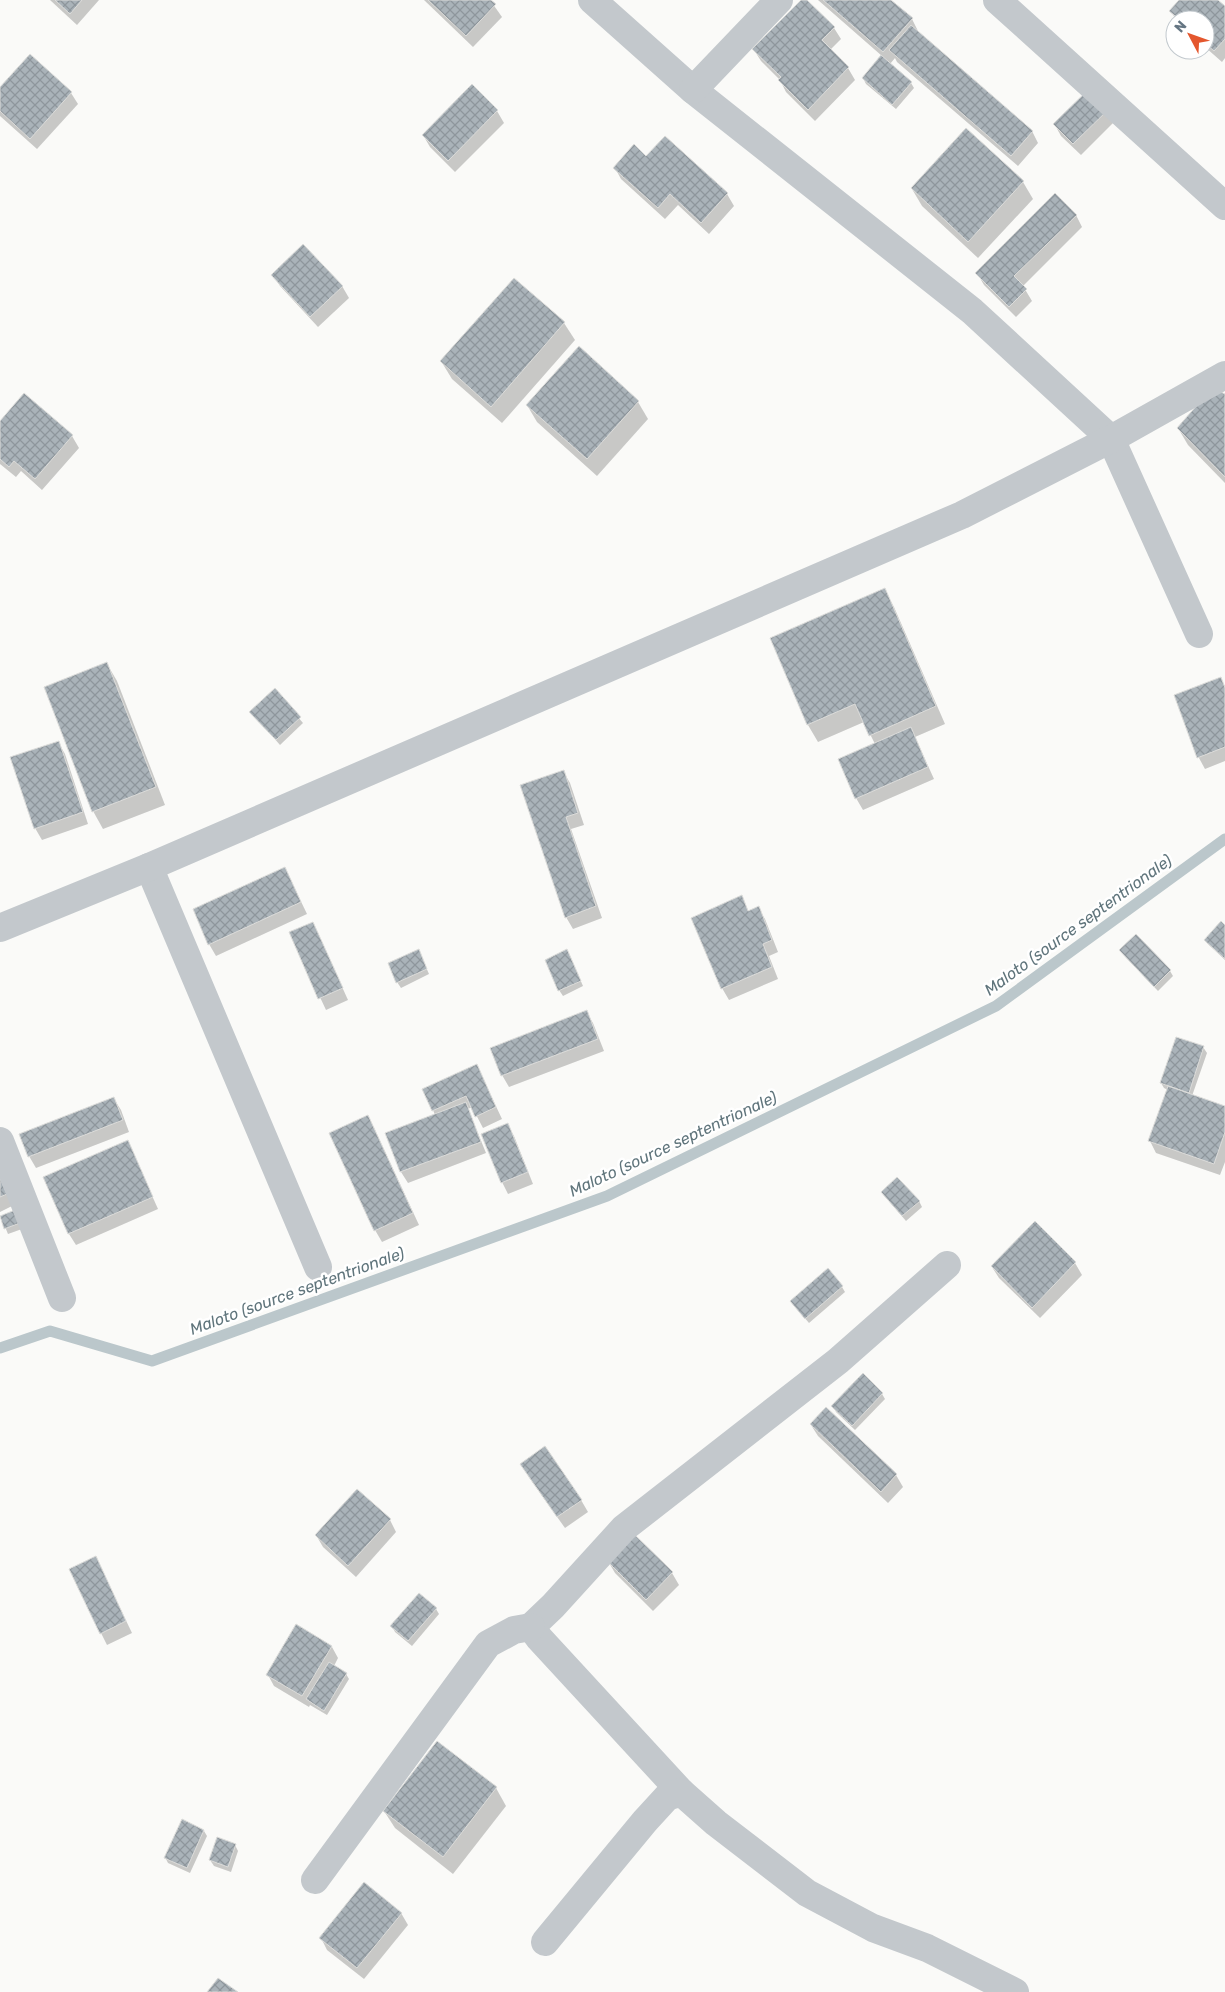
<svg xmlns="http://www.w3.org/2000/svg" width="1225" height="1992" viewBox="0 0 1225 1992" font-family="Rubik,sans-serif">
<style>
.shadow{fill:#0003}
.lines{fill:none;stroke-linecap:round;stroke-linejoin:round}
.stream{stroke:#bbc7cb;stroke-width:11}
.building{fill:url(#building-cross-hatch);stroke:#dcdcda}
.minor{stroke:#c3c8cc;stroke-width:28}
.labels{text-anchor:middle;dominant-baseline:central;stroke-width:5;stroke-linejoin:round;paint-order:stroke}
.water-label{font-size:16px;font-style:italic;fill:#60757c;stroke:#fff}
</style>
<defs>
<pattern id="building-cross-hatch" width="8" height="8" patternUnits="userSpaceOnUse" patternTransform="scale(1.25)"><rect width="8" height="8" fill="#aab3b9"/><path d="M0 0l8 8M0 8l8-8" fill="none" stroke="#8e969c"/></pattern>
</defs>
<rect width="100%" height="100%" fill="#fafaf8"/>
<g class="shadow">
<path d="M 50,0 L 99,0 L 77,25 Z"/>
<path d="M 424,0 L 490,0 L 502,17 L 473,47 Z"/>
<path d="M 802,0 L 806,0 L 834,28 L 841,39 L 830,50 L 848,68 L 855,80 L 815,121 L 786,92 L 780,80 L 761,61 L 754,50 Z"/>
<path d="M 818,0 L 889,0 L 912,19 L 918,31 L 917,32 L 1032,131 L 1038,143 L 1018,166 L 897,62 L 895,58 L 890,64 L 911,83 L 914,88 L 896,109 L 866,84 L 863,78 L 882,56 Z"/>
<path d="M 1180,0 L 1216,0 L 1225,8 L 1225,58 L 1222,62 L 1205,47 L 1205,20 L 1176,20 L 1171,11 Z"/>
<path d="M 472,86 L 497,111 L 504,123 L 455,172 L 430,147 L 423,135 Z"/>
<path d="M 0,89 L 71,93 L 78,104 L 37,149 L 0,116 Z"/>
<path d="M 1091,89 L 1117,119 L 1081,155 L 1061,136 L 1055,125 Z"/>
<path d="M 665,137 L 727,194 L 734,206 L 709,234 L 678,205 L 665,219 L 621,179 L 615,168 L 646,158 Z"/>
<path d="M 1023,182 L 1033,199 L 978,258 L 922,206 L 912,189 Z"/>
<path d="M 1076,215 L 1082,227 L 1023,286 L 1032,301 L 1016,317 L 984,285 L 977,273 Z"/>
<path d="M 273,275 L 342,286 L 349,298 L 318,327 L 280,286 Z"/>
<path d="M 514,279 L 564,323 L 575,340 L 502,423 L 452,379 L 441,361 Z"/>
<path d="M 24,395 L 72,436 L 79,448 L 42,490 L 21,471 L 16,477 L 0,464 L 0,423 Z"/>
<path d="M 1225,396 L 1225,483 L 1188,445 L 1178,428 Z"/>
<path d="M 638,402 L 648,419 L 597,476 L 537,422 L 527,405 Z"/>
<path d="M 884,589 L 894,607 L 945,724 L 915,737 L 934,779 L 863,810 L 856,798 L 875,744 L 864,722 L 818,742 L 808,725 L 771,639 Z"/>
<path d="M 107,664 L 117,681 L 165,805 L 103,829 L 93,811 Z"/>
<path d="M 1220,678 L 1225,686 L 1225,761 L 1205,769 L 1199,758 L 1176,696 Z"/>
<path d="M 275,690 L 303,723 L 280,745 L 251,712 Z"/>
<path d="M 58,742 L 65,754 L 88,824 L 42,840 L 35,828 Z"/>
<path d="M 563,771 L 570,783 L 584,825 L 571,829 L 602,918 L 573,929 L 566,917 Z"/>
<path d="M 285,868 L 307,914 L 216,956 L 209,944 Z"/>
<path d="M 741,897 L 749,912 L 758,908 L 765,919 L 778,952 L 769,956 L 778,979 L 729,1000 L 722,988 Z"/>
<path d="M 313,923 L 348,1000 L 326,1010 L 290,933 Z"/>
<path d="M 1225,926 L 1225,960 L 1209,945 L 1205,940 Z"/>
<path d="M 1120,951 L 1170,971 L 1173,976 L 1158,991 Z"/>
<path d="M 421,956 L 429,974 L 401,988 L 397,982 Z"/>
<path d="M 570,956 L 583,986 L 563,996 L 559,990 Z"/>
<path d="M 586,1012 L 593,1023 L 604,1051 L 509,1087 L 502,1075 Z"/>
<path d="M 1203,1047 L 1207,1053 L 1192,1096 L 1225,1108 L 1225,1162 L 1220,1175 L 1156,1153 L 1150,1141 L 1168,1090 L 1164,1088 L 1161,1083 Z"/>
<path d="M 477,1066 L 502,1119 L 483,1128 L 472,1107 L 468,1109 L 486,1153 L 408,1183 L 401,1172 L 435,1115 L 433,1110 Z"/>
<path d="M 114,1099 L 121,1110 L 129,1132 L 36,1168 L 29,1156 Z"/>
<path d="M 507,1125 L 514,1136 L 533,1184 L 508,1194 L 502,1182 Z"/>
<path d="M 374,1128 L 419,1225 L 382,1242 L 375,1230 Z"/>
<path d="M 128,1142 L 158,1209 L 76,1245 L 69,1234 Z"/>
<path d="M 0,1176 L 12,1206 L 0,1212 Z"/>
<path d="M 882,1193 L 919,1201 L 922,1207 L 906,1221 Z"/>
<path d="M 15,1212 L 22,1229 L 8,1234 L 1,1217 Z"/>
<path d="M 1035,1223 L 1075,1263 L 1082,1275 L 1040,1318 L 999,1278 L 992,1267 Z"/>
<path d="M 842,1287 L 845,1292 L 809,1323 L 791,1302 Z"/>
<path d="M 882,1394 L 885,1399 L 855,1430 L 836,1412 L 833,1406 Z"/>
<path d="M 811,1425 L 896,1475 L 903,1487 L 888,1503 L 818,1436 Z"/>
<path d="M 528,1476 L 581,1500 L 588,1512 L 565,1528 Z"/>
<path d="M 390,1520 L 396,1532 L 356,1577 L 323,1547 L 316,1535 Z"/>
<path d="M 634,1535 L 672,1573 L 679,1585 L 653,1611 L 615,1573 L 608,1561 Z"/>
<path d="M 96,1558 L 132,1633 L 107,1645 L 101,1633 Z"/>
<path d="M 436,1609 L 439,1614 L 412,1646 L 395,1632 L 392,1626 Z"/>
<path d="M 332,1647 L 338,1658 L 334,1666 L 346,1674 L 349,1679 L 327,1715 L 310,1705 L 309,1707 L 274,1686 L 268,1675 Z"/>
<path d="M 437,1743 L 496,1788 L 506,1806 L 453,1874 L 395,1828 L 384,1811 Z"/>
<path d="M 204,1831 L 207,1836 L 190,1873 L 168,1863 L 165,1857 Z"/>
<path d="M 235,1845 L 238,1851 L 231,1872 L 214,1866 L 210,1860 Z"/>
<path d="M 401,1913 L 408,1925 L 364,1979 L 327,1950 L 321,1938 Z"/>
</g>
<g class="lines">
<path class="stream" d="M 0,1348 L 50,1331 L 152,1361 L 607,1196 L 996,1006 L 1225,839"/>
</g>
<g class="building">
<path d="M 55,0 L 82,0 L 70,14 Z"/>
<path d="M 428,0 L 491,0 L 496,4 L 466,36 Z"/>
<path d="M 801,0 L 807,0 L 835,27 L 822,40 L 849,67 L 808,110 L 778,80 L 781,77 L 752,49 Z"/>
<path d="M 823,0 L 891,0 L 913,18 L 883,52 Z"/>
<path d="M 1179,0 L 1218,0 L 1225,6 L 1225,39 L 1214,51 L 1205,43 L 1205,20 L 1180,20 L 1169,11 Z"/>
<path d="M 911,25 L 1033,131 L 1011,156 L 889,50 Z"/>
<path d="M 30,54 L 72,92 L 30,139 L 0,111 L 0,87 Z"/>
<path d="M 881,55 L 912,82 L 892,105 L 862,78 Z"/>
<path d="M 472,84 L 498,110 L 448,161 L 422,135 Z"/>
<path d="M 1091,87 L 1111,107 L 1073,144 L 1053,124 Z"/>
<path d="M 966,128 L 1024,181 L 968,242 L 911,188 Z"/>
<path d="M 665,136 L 728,193 L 701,223 L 670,194 L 658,208 L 613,168 L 634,144 L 646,156 Z"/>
<path d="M 1055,193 L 1077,215 L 1014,276 L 1027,289 L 1009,307 L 975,273 Z"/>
<path d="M 303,244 L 343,286 L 310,317 L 271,275 Z"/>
<path d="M 514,278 L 565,322 L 491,407 L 440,361 Z"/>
<path d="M 579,346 L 639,401 L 587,459 L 526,405 Z"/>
<path d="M 1212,388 L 1225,394 L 1225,477 L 1177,428 Z"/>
<path d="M 24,393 L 73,435 L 35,479 L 14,461 L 9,467 L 0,459 L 0,421 Z"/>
<path d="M 885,588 L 936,706 L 869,736 L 855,704 L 807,725 L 770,638 Z"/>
<path d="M 107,662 L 156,787 L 92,812 L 44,687 Z"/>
<path d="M 1221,677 L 1225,688 L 1225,747 L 1197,758 L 1174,695 Z"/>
<path d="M 275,688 L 301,717 L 276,740 L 249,712 Z"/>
<path d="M 911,727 L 928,767 L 855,799 L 838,759 Z"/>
<path d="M 59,741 L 83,812 L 34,829 L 10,757 Z"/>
<path d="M 564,770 L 578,813 L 566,817 L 596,906 L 565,918 L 520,785 Z"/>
<path d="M 285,867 L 301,902 L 208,945 L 193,909 Z"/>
<path d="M 742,895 L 748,911 L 759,906 L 772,940 L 763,944 L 772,967 L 721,989 L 691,918 Z"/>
<path d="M 1221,921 L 1225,925 L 1225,959 L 1204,940 Z"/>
<path d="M 313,922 L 343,988 L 318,999 L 289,932 Z"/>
<path d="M 1136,934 L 1171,970 L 1154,987 L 1119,950 Z"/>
<path d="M 419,949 L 427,969 L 396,983 L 388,963 Z"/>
<path d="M 567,949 L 581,981 L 558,991 L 545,960 Z"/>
<path d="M 587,1010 L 598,1039 L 501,1076 L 490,1048 Z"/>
<path d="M 1176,1037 L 1204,1046 L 1189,1093 L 1160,1083 Z"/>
<path d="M 477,1064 L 496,1107 L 475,1117 L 466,1096 L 432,1111 L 422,1089 Z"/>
<path d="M 1168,1086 L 1225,1106 L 1225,1132 L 1214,1164 L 1148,1141 Z"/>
<path d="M 114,1097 L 123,1120 L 28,1157 L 19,1134 Z"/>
<path d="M 466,1102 L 481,1142 L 400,1172 L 385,1133 Z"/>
<path d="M 368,1115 L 413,1213 L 374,1231 L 329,1133 Z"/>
<path d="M 508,1123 L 528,1172 L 501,1183 L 481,1134 Z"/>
<path d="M 128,1140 L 153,1197 L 68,1234 L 43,1177 Z"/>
<path d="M 897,1177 L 920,1201 L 902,1216 L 881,1192 Z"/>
<path d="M 0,1178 L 7,1194 L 0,1197 Z"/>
<path d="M 15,1210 L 20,1223 L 4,1229 L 0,1216 Z"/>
<path d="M 1035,1221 L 1076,1262 L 1032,1308 L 991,1266 Z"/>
<path d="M 828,1268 L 843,1286 L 805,1319 L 790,1301 Z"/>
<path d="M 863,1373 L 883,1393 L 852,1426 L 831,1406 Z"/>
<path d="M 826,1407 L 897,1474 L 881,1492 L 810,1424 Z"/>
<path d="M 545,1446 L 582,1500 L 557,1517 L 520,1464 Z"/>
<path d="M 357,1489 L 391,1519 L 348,1566 L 315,1535 Z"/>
<path d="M 634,1534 L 673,1572 L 646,1600 L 607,1561 Z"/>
<path d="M 96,1556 L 126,1621 L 100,1634 L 69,1569 Z"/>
<path d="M 419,1593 L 437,1608 L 408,1641 L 390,1626 Z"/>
<path d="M 296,1624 L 332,1646 L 302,1696 L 266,1675 Z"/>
<path d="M 329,1662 L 347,1673 L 324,1711 L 306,1699 Z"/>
<path d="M 437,1741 L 497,1787 L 443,1857 L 383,1811 Z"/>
<path d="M 182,1819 L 204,1830 L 187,1868 L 164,1858 Z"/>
<path d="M 217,1837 L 236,1844 L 228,1867 L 209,1860 Z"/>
<path d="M 364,1882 L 402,1913 L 357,1968 L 319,1938 Z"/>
<path d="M 218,1978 L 238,1992 L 207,1992 Z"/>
</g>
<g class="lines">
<g class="minor">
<path d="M 592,0 L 693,90 L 972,311 L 1111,439 L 1199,634"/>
<path d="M 997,0 L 1225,206"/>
<path d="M 693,90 L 779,0"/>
<path d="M 149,867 L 318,1267"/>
<path d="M 0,928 L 149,867 L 962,515 L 1111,439 L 1225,375"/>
<path d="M 0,1141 L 62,1298"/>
<path d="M 681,1792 L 539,1638 L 531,1627 L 553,1606 L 624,1528 L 838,1361 L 947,1265"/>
<path d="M 315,1880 L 488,1644 L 514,1630 L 531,1627"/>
<path d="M 545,1942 L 645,1821 L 667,1797 L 681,1792 L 716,1823 L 807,1893 L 873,1928 L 927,1948 L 1015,1992"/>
</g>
</g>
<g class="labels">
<g class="water-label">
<text transform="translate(1078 925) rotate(-36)">Maloto (source septentrionale)</text>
<text transform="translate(673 1144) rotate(-25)">Maloto (source septentrionale)</text>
<text transform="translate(297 1291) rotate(-20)">Maloto (source septentrionale)</text>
</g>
</g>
<g transform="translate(1190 35) rotate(311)"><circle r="24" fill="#ffffff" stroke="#c1c8cd"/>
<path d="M0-4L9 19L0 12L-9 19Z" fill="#e4572e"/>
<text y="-8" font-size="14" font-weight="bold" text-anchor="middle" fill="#657683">N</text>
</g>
</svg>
